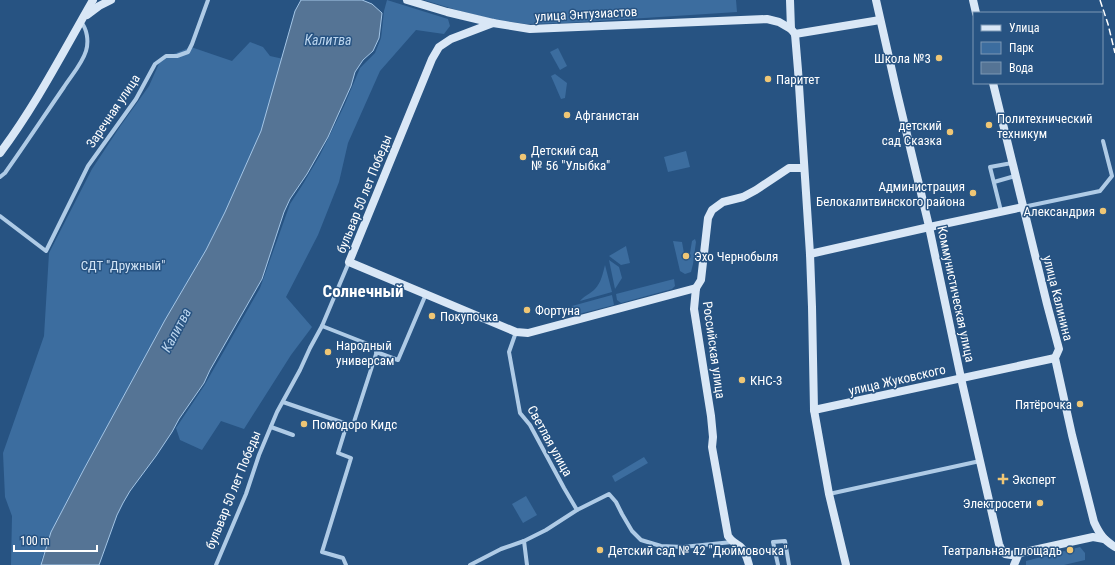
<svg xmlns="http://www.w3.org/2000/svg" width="1115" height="565" viewBox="0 0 1115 565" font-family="'Roboto Condensed',sans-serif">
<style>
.green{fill:#3c6d9f}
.water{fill:#557495;stroke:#a4c6e7}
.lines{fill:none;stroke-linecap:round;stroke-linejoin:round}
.street{stroke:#afcbe6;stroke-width:4}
.secondary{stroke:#d9e7f6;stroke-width:8}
.rail{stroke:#fff;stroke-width:1.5;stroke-dasharray:7 3;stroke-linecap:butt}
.poi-dot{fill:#efc675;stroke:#275382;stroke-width:1.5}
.labels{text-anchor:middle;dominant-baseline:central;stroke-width:3;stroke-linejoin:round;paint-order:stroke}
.street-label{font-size:13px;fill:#fff;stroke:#275382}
.poi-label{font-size:13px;fill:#fff;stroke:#275382;text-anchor:start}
.park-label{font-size:13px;fill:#d2e4f5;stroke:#275382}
.water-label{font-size:14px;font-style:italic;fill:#bbd5ee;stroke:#275382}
.district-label{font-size:17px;font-weight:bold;fill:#fff;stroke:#275382}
</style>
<rect width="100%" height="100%" fill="#275382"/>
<g class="green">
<path d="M 387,0 L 448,19 L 450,26 L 444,34 L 416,30 L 380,71 L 348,143 L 339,182 L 318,235 L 286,297 L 312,327 L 291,355 L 244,429 L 221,421 L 202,450 L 180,440 L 176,428 L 204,386 L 260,288 L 290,204 L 303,184 L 320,155 L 344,106 L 360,68 L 375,53 L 381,38 L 384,11 Z"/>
<path d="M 424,0 L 736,0 L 737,12 L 567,23 L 526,24 L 496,20 L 460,11 Z"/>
<path d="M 250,42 L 263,47 L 270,56 L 288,60 L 277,96 L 235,198 L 213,235 L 188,295 L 150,356 L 121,401 L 75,486 L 51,533 L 41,561 L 41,565 L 11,565 L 12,516 L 5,497 L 3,453 L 44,336 L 49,253 L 92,169 L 119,128 L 149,86 L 161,59 L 191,47 L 232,61 Z"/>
<path d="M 558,48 L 567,66 L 560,70 L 550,52 Z"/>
<path d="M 555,74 L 567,83 L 565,98 L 561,99 L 551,76 Z"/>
<path d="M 686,151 L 690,167 L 668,172 L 664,157 Z"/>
<path d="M 695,239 L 696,242 L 693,264 L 691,272 L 685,274 L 680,271 L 673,241 L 682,242 L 685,259 L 689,259 L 692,241 Z"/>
<path d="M 626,246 L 630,263 L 621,265 L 609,256 Z"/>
<path d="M 609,260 L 619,267 L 622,278 L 615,289 Z"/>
<path d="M 605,265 L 612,292 L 580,301 C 584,296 590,294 595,289 C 601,283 603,273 605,265 Z"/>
<path d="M 674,279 L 675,286 L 672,289 L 621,303 L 617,300 L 616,294 Z"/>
<path d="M 612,295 L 614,305 L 575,315 L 572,306 Z"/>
<path d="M 644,457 L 648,463 L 615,482 L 612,476 Z"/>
<path d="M 526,496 L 537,515 L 523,523 L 512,504 Z"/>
<path d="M 1080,547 L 1085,553 L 1085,560 L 1064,565 L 1026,565 L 1026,561 Z"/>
</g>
<path class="water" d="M 301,0 L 362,0 L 372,4 L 382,13 L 379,38 L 373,51 L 363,60 L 355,72 L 351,86 L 328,137 L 307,174 L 290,199 L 284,212 L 262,279 L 210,370 L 204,383 L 179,419 L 172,432 L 156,456 L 130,491 L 123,503 L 117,515 L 99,565 L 41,565 L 51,532 L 84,469 L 165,320 L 206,250 L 225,212 L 261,131 L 295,11 Z"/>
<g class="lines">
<g class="street">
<path d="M 0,177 L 5,173 C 25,145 44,116 64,87 C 71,76 82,64 86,51 C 89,41 87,29 81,22"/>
<path d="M 994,182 L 1015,176"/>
<path d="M 1023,207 L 1100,191 L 1112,176 L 1103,141"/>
<path d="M 1001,211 L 990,167 L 1012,163"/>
<path d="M 0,216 L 46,251 L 88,166 L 136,99 L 155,64 L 166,56 L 177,56 L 188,52 L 192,44 L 208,0"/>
<path d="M 322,326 L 378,348 L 353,425 L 347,424 L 338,453 L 351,458 L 322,552 L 343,558 L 346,565"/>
<path d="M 516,332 L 509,352 L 520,413 L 530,425 L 564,488 L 577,510"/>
<path d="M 376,352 L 398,360 L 426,294"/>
<path d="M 283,402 L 347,424"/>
<path d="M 271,427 L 293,435"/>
<path d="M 829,494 L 980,461"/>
<path d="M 524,541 L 527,565"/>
<path d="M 216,565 L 246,494 L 259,455 L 277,412 L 300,370 L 310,348 L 322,326 L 349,262"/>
<path d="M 470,565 L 501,549 L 524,541 L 546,530 L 577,510 L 609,494 L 616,502 L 622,514 L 632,531 L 641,540 L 661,546 L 683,547 L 732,542"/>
<path d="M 778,565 L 773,542 L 785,541 L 789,565"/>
</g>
<g class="secondary">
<path d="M 407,0 L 447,12 L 493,23 L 530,29 L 767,19 L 779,22 L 791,29"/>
<path d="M 790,0 L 791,29 L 795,34 L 798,70 L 810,254 L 812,307 L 814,410 L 829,494 L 846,565"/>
<path d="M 876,0 L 897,93 L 928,222 L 961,378 L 999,544 L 1002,551 L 1005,554 L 1011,555 L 1093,537 L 1104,539"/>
<path d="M 973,0 L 976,13"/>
<path d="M 87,15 L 99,6 L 111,0"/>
<path d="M 493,23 L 451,39 L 439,47 L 432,59 L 349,262 L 516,332 L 528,333 L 696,288"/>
<path d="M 795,34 L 880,20"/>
<path d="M 993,83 L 1047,304 L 1059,349 L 1055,358 L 1072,435 L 1094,522 C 1100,535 1103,539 1115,547"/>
<path d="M 0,153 C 36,105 63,52 93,0"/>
<path d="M 810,254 L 925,228 L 1023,207"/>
<path d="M 814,410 L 1055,358"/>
<path d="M 749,565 C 747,558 745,549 738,545 C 733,541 732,542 728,536 L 712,447 L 713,437 L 711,416 L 694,309 L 696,288 L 701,280 L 708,218 L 712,210 L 723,202 L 743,197 L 756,190 L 789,168 L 804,168"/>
<path d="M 1014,565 L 1019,553"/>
</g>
<path class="rail" d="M 1100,0 L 1108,24 L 1115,53"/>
</g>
<g class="poi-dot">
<circle cx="939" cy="58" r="4"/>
<circle cx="768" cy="79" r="4"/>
<circle cx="567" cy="115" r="4"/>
<circle cx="989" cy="125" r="4"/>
<circle cx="950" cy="132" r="4"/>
<circle cx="523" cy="157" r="4"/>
<circle cx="973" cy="193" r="4"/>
<circle cx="1103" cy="211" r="4"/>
<circle cx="686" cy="256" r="4"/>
<circle cx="527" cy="310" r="4"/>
<circle cx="432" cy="316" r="4"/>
<circle cx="328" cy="352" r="4"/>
<circle cx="742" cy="380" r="4"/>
<circle cx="1080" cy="404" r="4"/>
<circle cx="304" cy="424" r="4"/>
<path d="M1001 473h4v4h4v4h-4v4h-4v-4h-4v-4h4z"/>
<circle cx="1040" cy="503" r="4"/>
<circle cx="600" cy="550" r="4"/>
<circle cx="1070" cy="550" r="4"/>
</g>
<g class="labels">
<g class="street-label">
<text transform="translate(586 14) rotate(-3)">улица Энтузиастов</text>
<text transform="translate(113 111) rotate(-56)">Заречная улица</text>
<text transform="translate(364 194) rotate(-68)">бульвар 50 лет Победы</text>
<text transform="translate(956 294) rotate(78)">Коммунистическая улица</text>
<text transform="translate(1058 298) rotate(76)">улица Калинина</text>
<text transform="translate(714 350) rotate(82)">Российская улица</text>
<text transform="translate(897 380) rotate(-13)">улица Жуковского</text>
<text transform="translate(550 441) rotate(61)">Светлая улица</text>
<text transform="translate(233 490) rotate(-68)">бульвар 50 лет Победы</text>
</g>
<g class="poi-label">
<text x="931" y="58" text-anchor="end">Школа №3</text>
<text x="776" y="79">Паритет</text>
<text x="575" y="115">Афганистан</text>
<text x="997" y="118">Политехнический<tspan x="997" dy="15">техникум</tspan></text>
<text x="942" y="125" text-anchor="end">детский<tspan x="942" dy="15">сад Сказка</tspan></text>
<text x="531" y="150">Детский сад<tspan x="531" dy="15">№ 56 "Улыбка"</tspan></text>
<text x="965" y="186" text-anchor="end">Администрация<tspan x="965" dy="15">Белокалитвинского района</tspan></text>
<text x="1095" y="211" text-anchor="end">Александрия</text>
<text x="694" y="256">Эхо Чернобыля</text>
<text x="535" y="310">Фортуна</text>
<text x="440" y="316">Покупочка</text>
<text x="336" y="345">Народный<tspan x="336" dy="15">универсам</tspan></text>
<text x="750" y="380">КНС-3</text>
<text x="1072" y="404" text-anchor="end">Пятёрочка</text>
<text x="312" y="424">Помодоро Кидс</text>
<text x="1012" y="479">Эксперт</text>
<text x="1032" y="503" text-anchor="end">Электросети</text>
<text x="608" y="550">Детский сад № 42 "Дюймовочка"</text>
<text x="1062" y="550" text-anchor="end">Театральная площадь</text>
</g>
<g class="park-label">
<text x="123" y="265">СДТ "Дружный"</text>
</g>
<g class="water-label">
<text x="328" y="40">Калитва</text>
<text transform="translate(176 330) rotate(-62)">Калитва</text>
</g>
<g class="district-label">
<text x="363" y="291">Солнечный</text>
</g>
</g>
<rect x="973" y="12" width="130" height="72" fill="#275382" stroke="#7d98b4"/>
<rect x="981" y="25" width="20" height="6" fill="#d9e7f6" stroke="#7d98b4"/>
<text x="1009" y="32" font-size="12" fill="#ffffff">Улица</text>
<rect x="981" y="42" width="20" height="12" fill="#3c6d9f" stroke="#7d98b4"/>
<text x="1009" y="52" font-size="12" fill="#ffffff">Парк</text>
<rect x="981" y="62" width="20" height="12" fill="#557495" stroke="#7d98b4"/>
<text x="1009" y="72" font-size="12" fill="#ffffff">Вода</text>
<path d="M14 545v6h83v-6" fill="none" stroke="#ffffff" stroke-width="2"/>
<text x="20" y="545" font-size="12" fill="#ffffff" stroke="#275382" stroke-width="3" paint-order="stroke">100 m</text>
</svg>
